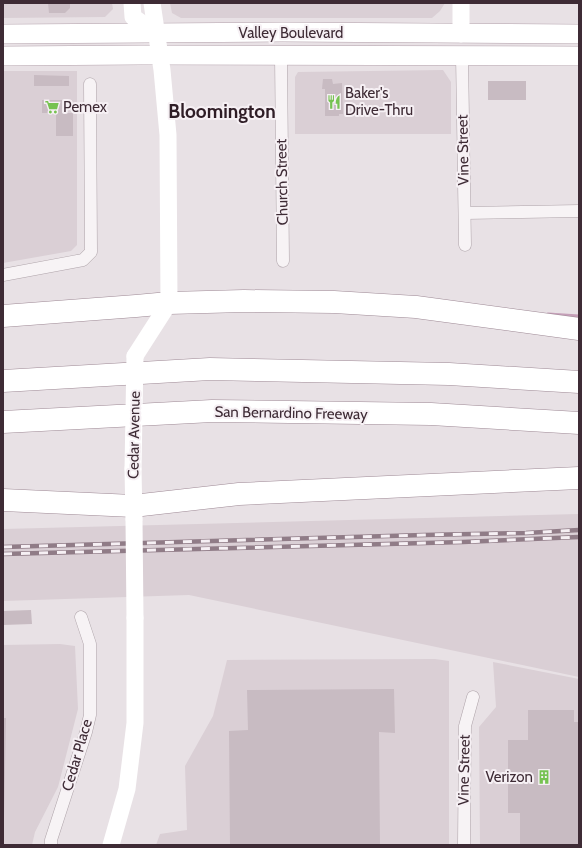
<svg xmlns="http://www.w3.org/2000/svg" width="582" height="848" viewBox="0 0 582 848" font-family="Cabin,sans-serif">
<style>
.built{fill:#dacfd5}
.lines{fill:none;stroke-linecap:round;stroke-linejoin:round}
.stream{stroke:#c59fb8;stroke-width:3}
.building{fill:#c8bbc2}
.street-casing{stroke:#aea3a9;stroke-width:13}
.primary-casing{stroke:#b3a1ab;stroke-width:20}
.highway-casing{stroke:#9e8995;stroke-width:23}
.street{stroke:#f7f3f5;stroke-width:12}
.secondary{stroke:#fff;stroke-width:17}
.primary{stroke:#fff;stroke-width:19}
.highway{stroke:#fff;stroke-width:22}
.rail-casing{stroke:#907c87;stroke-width:4.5}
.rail{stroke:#f6f0f4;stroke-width:3;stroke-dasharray:9;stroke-linecap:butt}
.secondary-bridge{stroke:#fff;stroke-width:17}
.labels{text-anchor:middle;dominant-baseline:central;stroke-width:4;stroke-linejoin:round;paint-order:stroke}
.street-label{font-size:15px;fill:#3e2b35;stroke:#f6f0f4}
.poi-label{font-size:15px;fill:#3e2b35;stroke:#f6f0f4;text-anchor:start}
.district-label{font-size:19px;font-weight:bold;fill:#2f1d26;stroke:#f6f0f4}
</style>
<rect width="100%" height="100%" fill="#e8e1e5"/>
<g class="built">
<path d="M 3,3 L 112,3 L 113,9 L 105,17 L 3,18 Z"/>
<path d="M 170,3 L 445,3 L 440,11 L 432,18 L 181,18 L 172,13 Z"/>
<path d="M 443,70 L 451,82 L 451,134 L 295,134 L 295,77 L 298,72 Z"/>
<path d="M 3,71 L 77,71 L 77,245 L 71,251 L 3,263 Z"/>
<path d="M 579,514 L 579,677 L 189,595 L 3,601 L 3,529 Z"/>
<path d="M 60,644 L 75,646 L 78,709 L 58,787 L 35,832 L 32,845 L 3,845 L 3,645 Z"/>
<path d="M 435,659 L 449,661 L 449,845 L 156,845 L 160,834 L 187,830 L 185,766 L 213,716 L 227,660 Z"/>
<path d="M 493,662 L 579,679 L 579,845 L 480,845 L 479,727 L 496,707 Z"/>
</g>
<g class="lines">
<path class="stream" d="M 548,314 L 579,316"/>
</g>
<g class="building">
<path d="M 48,3 L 70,3 L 70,8 L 65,13 L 49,13 Z"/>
<path d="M 34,75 L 69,76 L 69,86 L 34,86 Z"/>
<path d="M 323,79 L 332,79 L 333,84 L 342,83 L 343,114 L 339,114 L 339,116 L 325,116 L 325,89 L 322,89 Z"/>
<rect x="488" y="81" width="38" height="19"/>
<path d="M 42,100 L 62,100 L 62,113 L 73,113 L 73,136 L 56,136 L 56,113 L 42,113 Z"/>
<path d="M 31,610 L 32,624 L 3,625 L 3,611 Z"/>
<path d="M 394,689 L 395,733 L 379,732 L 380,845 L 230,845 L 229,731 L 248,730 L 247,690 Z"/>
<path d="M 528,710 L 574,710 L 574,722 L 579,722 L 579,845 L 520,845 L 520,813 L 508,813 L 508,740 L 528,740 Z"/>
<path d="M 3,718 L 6,718 L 4,819 L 3,819 Z"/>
</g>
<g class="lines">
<defs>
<g id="street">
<path d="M 281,56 L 283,261"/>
<path d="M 462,56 L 465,245"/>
<path d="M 465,213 L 579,211"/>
<path d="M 3,275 L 83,260 L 91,252 L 90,84"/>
<path d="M 51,845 L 51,840 L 86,732 L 90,715 L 90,644 L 81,617"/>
<path d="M 464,845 L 465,726 L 473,697"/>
</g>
<g id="primary">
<path d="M 3,34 L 282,32 L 579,34"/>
<path d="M 3,56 L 141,55 L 579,56"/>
</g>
<g id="highway">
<path d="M 3,316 L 136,306 L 169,303 L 244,301 L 334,302 L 416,307 L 579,329"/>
<path d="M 3,381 L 210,369 L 449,374 L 579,382"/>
<path d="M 3,422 L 212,411 L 431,414 L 579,423"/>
<path d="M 3,500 L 133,506 L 239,494 L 579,478"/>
</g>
</defs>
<use href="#street" class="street-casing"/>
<use href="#primary" class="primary-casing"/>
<use href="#highway" class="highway-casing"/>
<use href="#street" class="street"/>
<g class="secondary">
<path d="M 132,3 L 133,17 L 156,33"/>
<path d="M 461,3 L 461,34"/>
<path d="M 135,356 L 169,303 L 168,135 L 162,70 L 152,3"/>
<path d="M 133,469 L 134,519"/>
<path d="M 111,845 L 127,789 L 135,723 L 135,618"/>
</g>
<use href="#primary" class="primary"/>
<use href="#highway" class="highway"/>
<defs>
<g id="rail">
<path d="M 3,547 L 424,535 L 526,533 L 579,530"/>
<path d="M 3,554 L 463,542 L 579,537"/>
</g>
</defs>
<use href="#rail" class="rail-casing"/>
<use href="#rail" class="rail"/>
<g class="secondary-bridge">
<path d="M 133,469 L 135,356"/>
<path d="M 134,520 L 135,618"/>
</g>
</g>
<defs>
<symbol id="restaurant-bare" viewBox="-9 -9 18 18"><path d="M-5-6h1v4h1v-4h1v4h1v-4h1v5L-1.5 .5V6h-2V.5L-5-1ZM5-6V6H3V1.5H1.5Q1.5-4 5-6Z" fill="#76c251" stroke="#f6f0f4" stroke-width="2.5" paint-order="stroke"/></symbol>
<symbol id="supermarket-bare" viewBox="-9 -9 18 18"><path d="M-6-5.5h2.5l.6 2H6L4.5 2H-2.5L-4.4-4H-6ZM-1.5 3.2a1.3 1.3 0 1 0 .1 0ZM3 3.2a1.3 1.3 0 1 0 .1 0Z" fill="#76c251" stroke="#f6f0f4" stroke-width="2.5" paint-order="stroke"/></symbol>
<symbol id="building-bare" viewBox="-9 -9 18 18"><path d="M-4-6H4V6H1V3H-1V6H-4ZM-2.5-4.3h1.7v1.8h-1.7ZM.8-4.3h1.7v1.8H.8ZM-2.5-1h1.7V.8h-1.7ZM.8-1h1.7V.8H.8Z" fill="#76c251" stroke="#f6f0f4" stroke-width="2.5" paint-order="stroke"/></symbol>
</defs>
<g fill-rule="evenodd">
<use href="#restaurant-bare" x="324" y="92" width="20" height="20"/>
<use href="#supermarket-bare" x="42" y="97" width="20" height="20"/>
<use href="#building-bare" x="534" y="767" width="20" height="20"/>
</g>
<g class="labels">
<g class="street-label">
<text x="291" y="33">Valley Boulevard</text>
<text transform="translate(463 150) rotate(-91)">Vine Street</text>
<text transform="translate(282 182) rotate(-91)">Church Street</text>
<text transform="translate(291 413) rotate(1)">San Bernardino Freeway</text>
<text transform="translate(134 435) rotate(-89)">Cedar Avenue</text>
<text transform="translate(77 755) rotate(-74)">Cedar Place</text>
<text transform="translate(464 770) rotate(-89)">Vine Street</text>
</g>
<g class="poi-label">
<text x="345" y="93">Baker's<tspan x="345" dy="17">Drive-Thru</tspan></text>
<text x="63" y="107">Pemex</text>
<text x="533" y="777" text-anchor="end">Verizon</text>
</g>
<g class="district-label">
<text x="222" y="111">Bloomington</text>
</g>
</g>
<rect width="582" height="848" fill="none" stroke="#3e2b35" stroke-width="8"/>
</svg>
